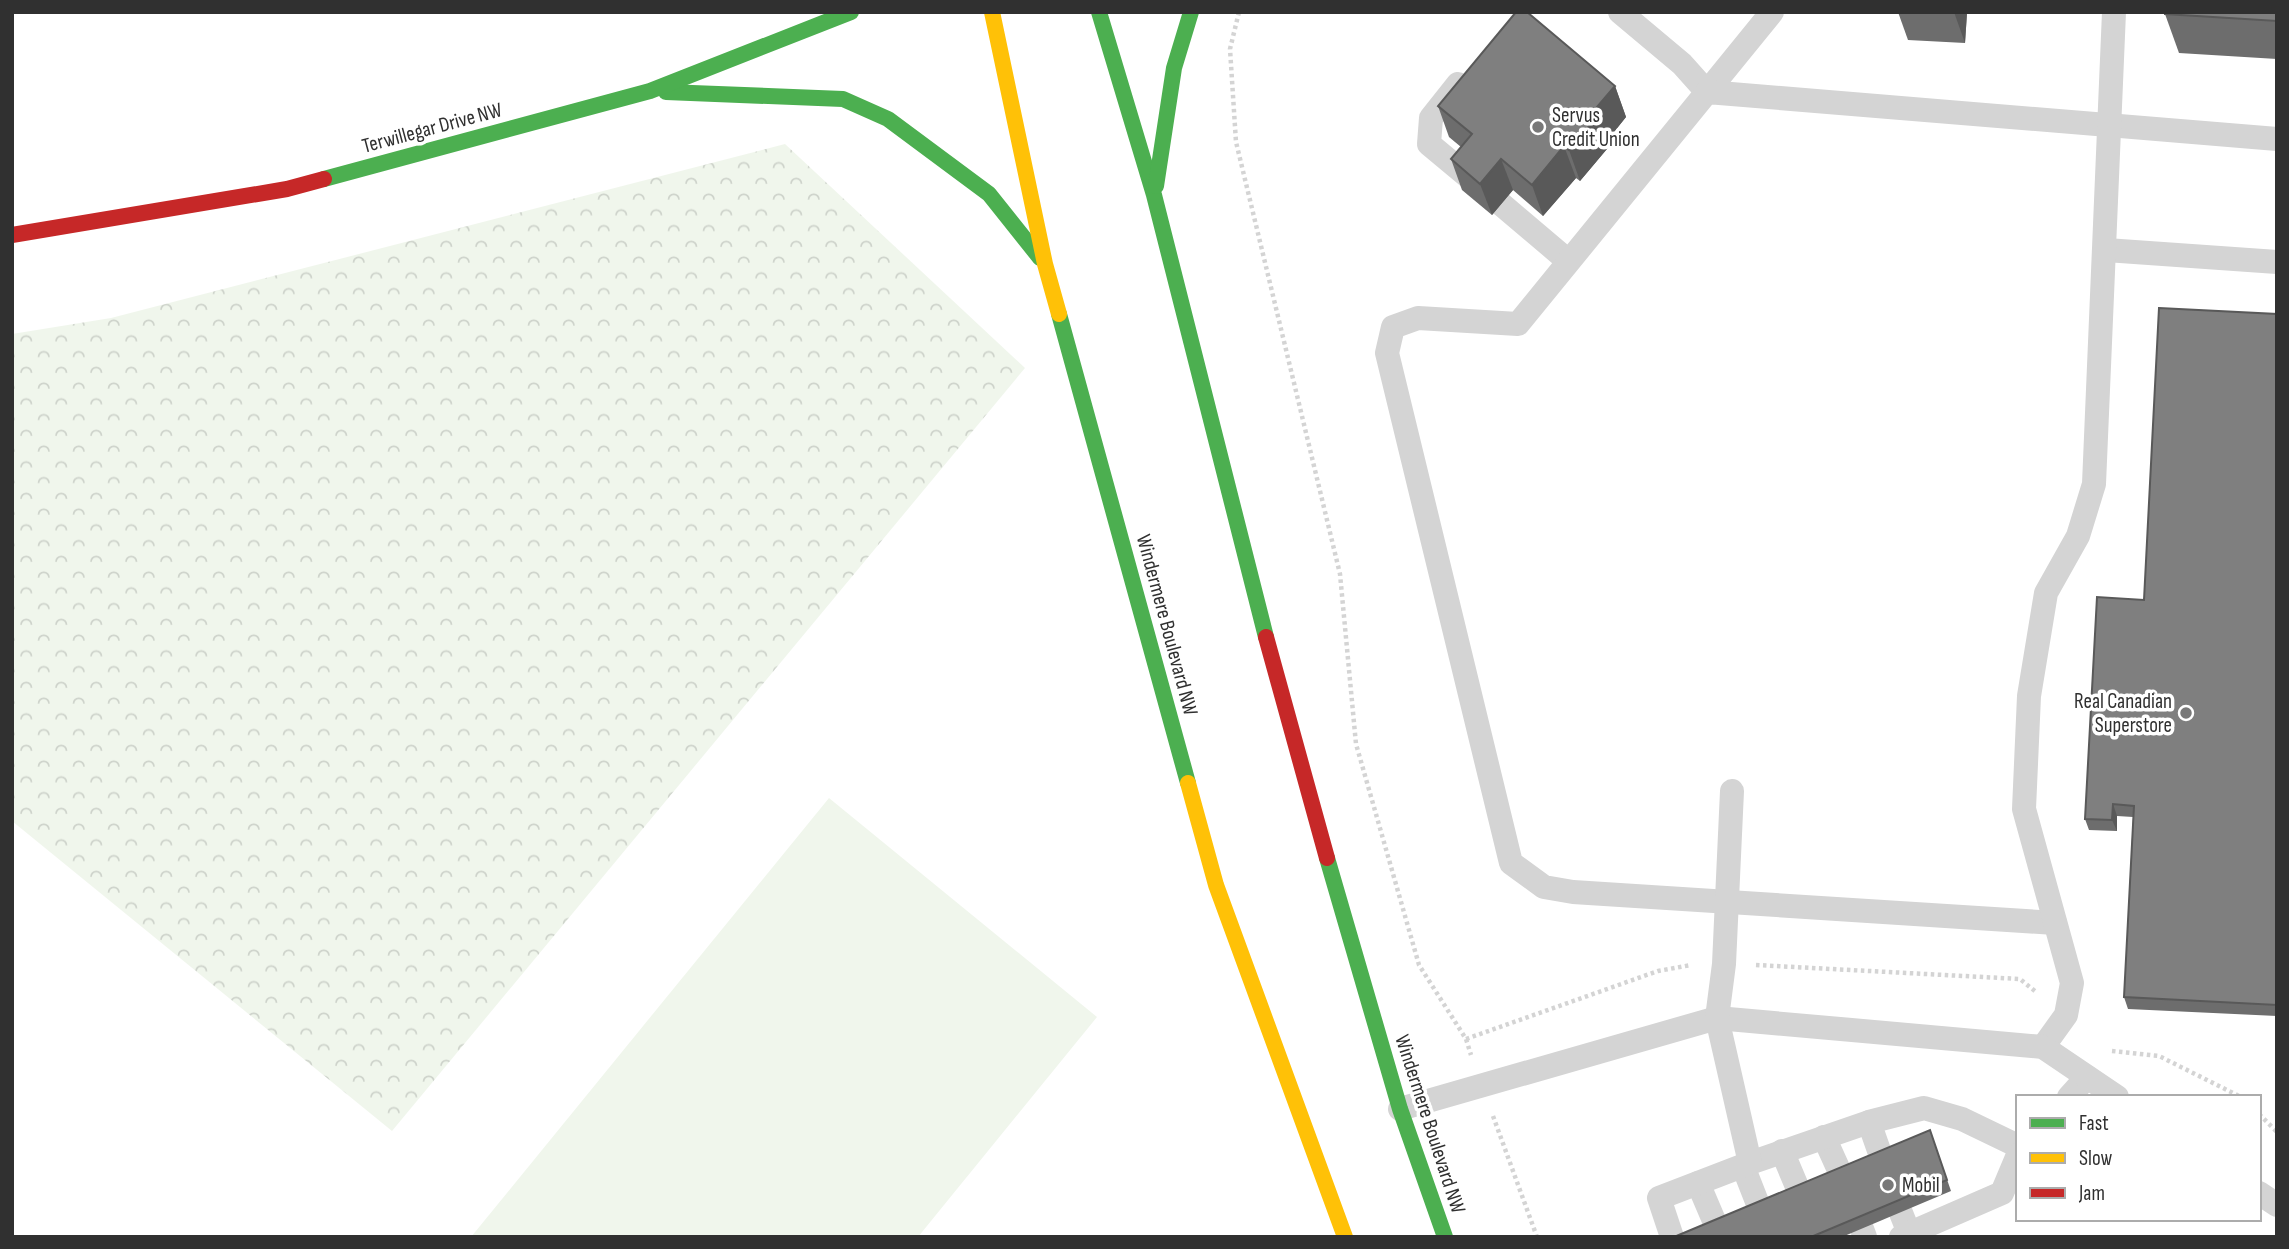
<svg xmlns="http://www.w3.org/2000/svg" width="2289" height="1249" viewBox="0 0 2289 1249" font-family="'Sofia Sans Condensed',sans-serif">
<style>
.forest{fill:url(#forest-crowns)}
.garden{fill:#f0f6ec}
.lines{fill:none;stroke-linecap:round;stroke-linejoin:round}
.path{stroke:#d4d4d4;stroke-width:4.5;stroke-dasharray:3.5 3.5;stroke-linecap:butt}
.lane{stroke:#d4d4d4;stroke-width:24}
.fast{stroke:#4caf50;stroke-width:16}
.slow{stroke:#ffc107;stroke-width:16}
.jam{stroke:#c62828;stroke-width:16}
.wall{fill:#6d6d6d}
.shaded-wall{fill:#595959}
.building{fill:#7f7f7f;stroke:#595959;stroke-width:2}
.poi-dot{fill:#787878;stroke:#fff;stroke-width:2.5}
.labels{text-anchor:middle;dominant-baseline:central;stroke-width:7;stroke-linejoin:round;paint-order:stroke}
.poi-label{font-size:21px;fill:#303030;stroke:#fff;text-anchor:start}
.street-label{font-size:21px;fill:#303030;stroke:#fff}
</style>
<defs>
<pattern id="forest-crowns" width="20" height="18" patternUnits="userSpaceOnUse" patternTransform="scale(1.75)"><rect width="20" height="18" fill="#f0f6ec"/><path d="M2 6a3 3 0 1 1 6 0M12 15a3 3 0 1 1 6 0" fill="none" stroke="#ced3cb"/></pattern>
</defs>
<rect width="100%" height="100%" fill="#fff"/>
<path class="forest" d="M 785,144 L 1025,368 L 392,1131 L 12,821 L 12,334 L 111,318 Z"/>
<path class="garden" d="M 829,798 L 1097,1017 L 918,1237 L 471,1237 Z"/>
<g class="lines">
<g class="path">
<path d="M 1239,12 L 1230,49 L 1236,142 L 1340,574 L 1356,744 L 1419,965 L 1466,1039 L 1471,1055"/>
<path d="M 1756,965 L 2020,979 L 2036,992"/>
<path d="M 1466,1039 L 1658,971 L 1691,965"/>
<path d="M 2112,1051 L 2159,1056 L 2241,1097"/>
<path d="M 2259,1114 L 2277,1132"/>
<path d="M 1493,1116 L 1537,1237"/>
</g>
<g class="lane">
<path d="M 1620,12 L 1682,64 L 1707,92 L 1772,12"/>
<path d="M 1458,84 L 1431,118 L 1429,144 L 1471,179"/>
<path d="M 1501,204 L 1567,260"/>
<path d="M 2106,250 L 2277,262"/>
<path d="M 2055,923 L 1573,892 L 1544,887 L 1511,863 L 1387,353 L 1393,327 L 1418,318 L 1518,324 L 1707,92 L 2277,139"/>
<path d="M 2043,1047 L 2066,1015 L 2072,983 L 2024,809 L 2029,696 L 2046,593 L 2078,536 L 2094,484 L 2114,12"/>
<path d="M 2069,1097 L 2087,1077"/>
<path d="M 1400,1109 L 1717,1018 L 2043,1047 L 2117,1097"/>
<path d="M 1869,1122 L 1883,1162"/>
<path d="M 1824,1137 L 1843,1179"/>
<path d="M 1782,1151 L 1801,1196"/>
<path d="M 1750,1163 L 1869,1122 L 1924,1108 L 1962,1119 L 2018,1146"/>
<path d="M 1743,1166 L 1761,1212"/>
<path d="M 1698,1183 L 1718,1230"/>
<path d="M 2259,1193 L 2277,1205"/>
<path d="M 1901,1213 L 1909,1233"/>
<path d="M 1862,1229 L 1865,1237"/>
<path d="M 1672,1237 L 1659,1198 L 1750,1163 L 1717,1018 L 1724,964 L 1732,791"/>
<path d="M 1901,1237 L 2002,1193 L 2018,1155"/>
</g>
<g class="fast">
<path d="M 1099,12 L 1154,195 L 1266,637"/>
<path d="M 666,92 L 843,99 L 888,119 L 989,194 L 1040,258"/>
<path d="M 324,179 L 650,91 L 851,12"/>
<path d="M 1156,186 L 1174,68 L 1191,12"/>
<path d="M 1059,314 L 1188,783"/>
<path d="M 1327,858 L 1400,1109 L 1445,1237"/>
</g>
<g class="slow">
<path d="M 992,12 L 1045,264 L 1059,314"/>
<path d="M 1188,783 L 1216,885 L 1345,1237"/>
</g>
<g class="jam">
<path d="M 12,235 L 287,189 L 324,179"/>
<path d="M 1266,637 L 1327,858"/>
</g>
</g>
<g class="wall">
<path d="M 1898,12 L 1967,12 L 1965,43 L 1908,40 Z"/>
<path d="M 2277,12 L 2277,59 L 2179,53 L 2165,14 Z"/>
<path d="M 1615,86 L 1626,117 L 1610,137 L 1612,143 L 1580,181 L 1576,178 L 1543,216 L 1513,190 L 1492,215 L 1462,190 L 1451,159 L 1461,147 L 1449,137 L 1438,106 Z"/>
<path d="M 2277,314 L 2277,1016 L 2128,1009 L 2124,997 L 2133,817 L 2117,816 L 2117,831 L 2089,830 L 2085,819 L 2144,600 Z"/>
<path d="M 1930,1130 L 1951,1191 L 1842,1237 L 1674,1237 Z"/>
</g>
<g class="shaded-wall">
<path d="M 1954,12 L 1967,12 L 1965,43 Z"/>
<path d="M 1615,86 L 1626,117 L 1610,137 L 1612,143 L 1580,181 L 1569,150 L 1596,108 Z"/>
<path d="M 1564,146 L 1576,178 L 1543,216 L 1532,185 Z"/>
<path d="M 1501,159 L 1513,190 L 1492,215 L 1480,184 Z"/>
<path d="M 2113,804 L 2117,816 L 2117,831 L 2112,820 Z"/>
</g>
<g class="building">
<path d="M 1516,12 L 1527,12 L 1615,86 L 1596,108 L 1601,112 L 1569,150 L 1564,146 L 1532,185 L 1501,159 L 1480,184 L 1451,159 L 1472,134 L 1438,106 Z"/>
<path d="M 2165,12 L 2277,12 L 2277,21 L 2165,14 Z"/>
<path d="M 2159,308 L 2277,314 L 2277,1005 L 2124,997 L 2134,806 L 2113,804 L 2112,820 L 2085,819 L 2097,597 L 2144,600 Z"/>
<path d="M 1930,1130 L 1947,1180 L 1811,1237 L 1674,1237 Z"/>
</g>
<g class="poi-dot">
<circle cx="1538" cy="127" r="7"/>
<circle cx="2186" cy="713" r="7"/>
<circle cx="1888" cy="1185" r="7"/>
</g>
<g class="labels">
<g class="poi-label">
<text x="1552" y="115">Servus<tspan x="1552" dy="24">Credit Union</tspan></text>
<text x="2172" y="701" text-anchor="end">Real Canadian<tspan x="2172" dy="24">Superstore</tspan></text>
<text x="1902" y="1185">Mobil</text>
</g>
<g class="street-label">
<text transform="translate(432 128) rotate(-15)">Terwillegar Drive NW</text>
<text transform="translate(1167 625) rotate(75)">Windermere Boulevard NW</text>
<text transform="translate(1430 1124) rotate(72)">Windermere Boulevard NW</text>
</g>
</g>
<rect width="2289" height="1249" fill="none" stroke="#303030" stroke-width="28"/>
<rect x="2016" y="1095" width="245" height="126" fill="#ffffff" stroke="#acacac" stroke-width="2"/>
<rect x="2030" y="1118" width="35" height="10" fill="#4caf50" stroke="#acacac" stroke-width="2"/>
<text x="2079" y="1130" font-size="21" fill="#303030">Fast</text>
<rect x="2030" y="1153" width="35" height="10" fill="#ffc107" stroke="#acacac" stroke-width="2"/>
<text x="2079" y="1165" font-size="21" fill="#303030">Slow</text>
<rect x="2030" y="1188" width="35" height="10" fill="#c62828" stroke="#acacac" stroke-width="2"/>
<text x="2079" y="1200" font-size="21" fill="#303030">Jam</text>
</svg>
